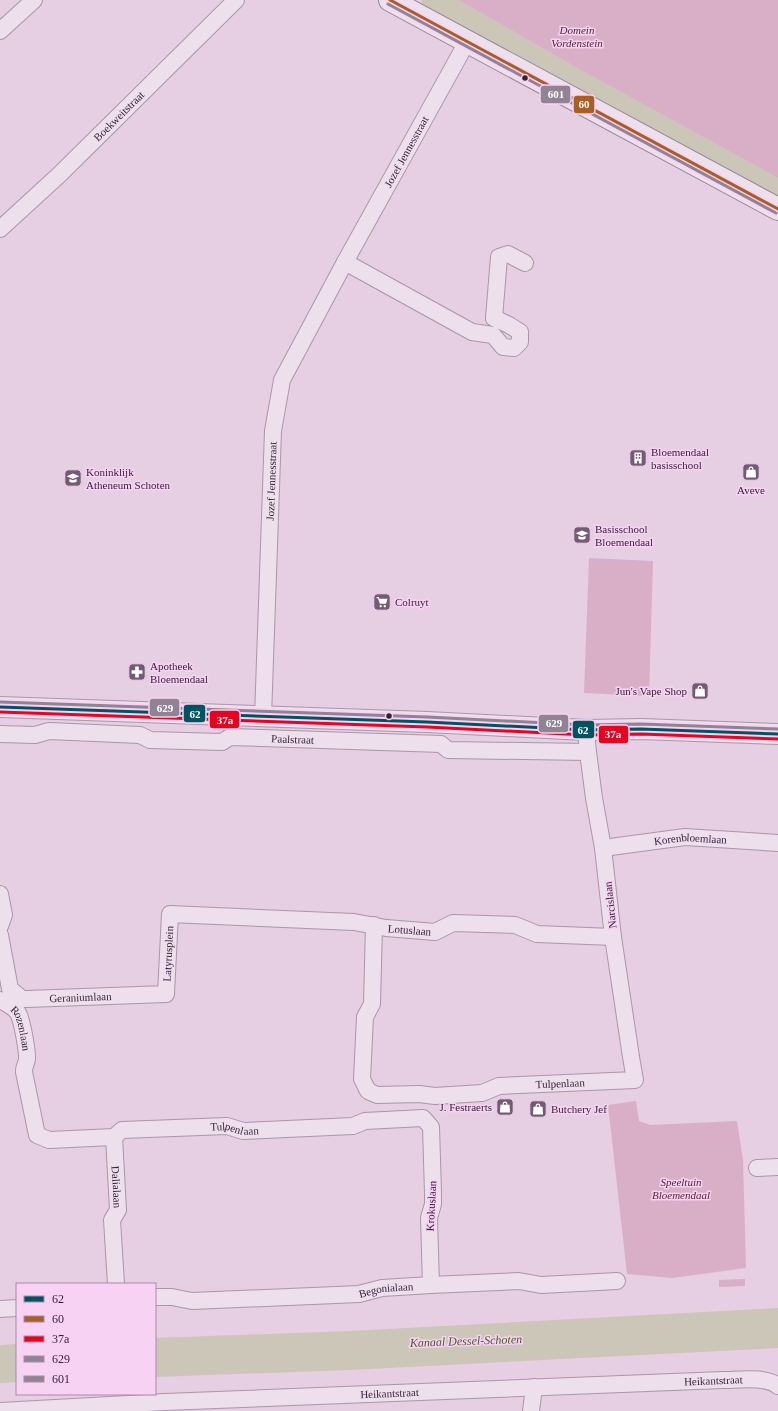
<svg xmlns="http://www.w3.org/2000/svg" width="778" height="1411" viewBox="0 0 778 1411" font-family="'Times New Roman',serif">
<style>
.green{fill:#d9afc8}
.water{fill:#cbc6b8}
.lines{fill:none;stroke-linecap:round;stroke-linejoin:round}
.river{stroke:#cbc6b8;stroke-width:25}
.minor-casing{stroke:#aa96a9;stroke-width:18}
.tertiary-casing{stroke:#aa96a9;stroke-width:22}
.secondary-casing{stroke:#9a8699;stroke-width:24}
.minor{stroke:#eddfec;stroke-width:16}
.tertiary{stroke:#eddfec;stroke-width:20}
.secondary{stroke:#eddfec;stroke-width:22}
.bus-1-casing{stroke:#f7d2f3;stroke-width:6}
.bus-2-casing{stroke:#f7d2f3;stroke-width:6}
.bus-3-casing{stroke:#f7d2f3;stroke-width:6}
.bus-4-casing{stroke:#f7d2f3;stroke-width:6}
.bus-5-casing{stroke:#f7d2f3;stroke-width:6}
.bus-1{stroke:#005460;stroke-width:3}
.bus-2{stroke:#a85e24;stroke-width:3}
.bus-3{stroke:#e40521;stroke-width:3}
.bus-4{stroke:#908393;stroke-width:3}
.bus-5{stroke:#908393;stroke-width:3}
.bus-dot{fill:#361d3a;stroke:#f7d2f3;stroke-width:1.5}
.labels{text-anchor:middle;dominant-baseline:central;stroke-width:3;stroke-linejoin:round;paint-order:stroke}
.park-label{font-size:11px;font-style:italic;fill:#572336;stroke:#f7d2f3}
.street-label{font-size:11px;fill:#361d3a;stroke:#f7d2f3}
.poi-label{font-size:11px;fill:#361d3a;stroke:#f7d2f3;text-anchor:start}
.water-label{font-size:12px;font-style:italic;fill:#4b5a2c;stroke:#f7d2f3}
.line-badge{stroke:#f7d2f3;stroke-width:1.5}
.badge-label{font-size:11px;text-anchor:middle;font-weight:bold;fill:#fff}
</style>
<rect width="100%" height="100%" fill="#e6cee3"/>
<g class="green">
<path d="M 427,0 L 778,0 L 778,191 Z"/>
<path d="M 589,558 L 653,561 L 649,696 L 584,693 Z"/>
<path d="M 636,1101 L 639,1121 L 650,1125 L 737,1121 L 743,1160 L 746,1268 L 672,1278 L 627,1274 L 608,1105 Z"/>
<path d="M 745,1279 L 745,1286 L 719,1287 L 719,1280 Z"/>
</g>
<g class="water">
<path d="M 778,1308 L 778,1348 L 349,1370 L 155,1377 L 155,1338 L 350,1331 Z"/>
<path d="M 17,1344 L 17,1382 L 0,1383 L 0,1345 Z"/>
</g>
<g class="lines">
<path class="river" d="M 434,0 L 570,78 L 778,192"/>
<defs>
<g id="minor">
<path d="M 0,31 L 34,0"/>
<path id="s1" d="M 0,229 L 59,175 L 236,0"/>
<path d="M 345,262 L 472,332 L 493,335 L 503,347 L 514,348 L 520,342 L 520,332 L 509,325 L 494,318 L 499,257 L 508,254 L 525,263"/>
<path id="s2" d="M 263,717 L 273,431 L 282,380 L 345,262 L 467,42"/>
<path id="s3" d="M 0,734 L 35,735 L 49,731 L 140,735 L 150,740 L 222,742 L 230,737 L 441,744 L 448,750 L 588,752"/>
<path id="s4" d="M 603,848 L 685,837 L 778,843"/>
<path d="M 0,894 L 4,915 L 0,926"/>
<path id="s5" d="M 374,925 L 372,1004 L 365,1017 L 362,1079 L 368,1091 L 377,1095 L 419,1094 L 435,1096 L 482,1093 L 499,1086 L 635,1080 L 631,1057 L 613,937 L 603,848 L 594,798 L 588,752 L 586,730"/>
<path id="s6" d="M 0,935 L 10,989 L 22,999 L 27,999 L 166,994 L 170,914 L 354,922 L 386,928 L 435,932 L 453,923 L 515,925 L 537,934 L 613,937"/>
<path id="s7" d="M 0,1000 C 6,1003 14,1007 18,1013 C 22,1020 27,1049 27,1057 C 28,1062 23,1067 24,1072 L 37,1135 L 49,1140 L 114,1137 L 122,1130 L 227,1126 L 243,1131 L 353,1126 L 365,1121 L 423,1118 L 431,1127 L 433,1193 L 433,1204 L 429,1218 L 431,1285"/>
<path id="s8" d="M 114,1137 L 118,1210 L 112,1220 L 116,1284"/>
<path d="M 757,1168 L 778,1167"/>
<path id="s9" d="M 155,1297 L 172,1297 L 192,1301 L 359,1294 L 382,1288 L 431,1285 L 519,1281 L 541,1285 L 617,1281"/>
<path d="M 0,1309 L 17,1308"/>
<path id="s10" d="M 0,1411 L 165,1402 L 723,1380 C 738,1380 766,1376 778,1386"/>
<path d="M 531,1411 L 534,1387"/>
</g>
<path id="tertiary" d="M 0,707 L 427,722 L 586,730 L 641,729 L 778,734"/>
<path id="secondary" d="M 390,0 L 778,209"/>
</defs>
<use href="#minor" class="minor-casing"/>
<use href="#tertiary" class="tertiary-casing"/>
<use href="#secondary" class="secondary-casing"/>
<use href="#minor" class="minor"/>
<use href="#tertiary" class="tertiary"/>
<use href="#secondary" class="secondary"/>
<defs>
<path id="bus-1" d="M 0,707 L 427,722 L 586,730 L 641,729 L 778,734"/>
<path id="bus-2" d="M 390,0 L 778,209"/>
<path id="bus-3" d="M 0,712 L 427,727 L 586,735 L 641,734 L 778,739"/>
<path id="bus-4" d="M 0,702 L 427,717 L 586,725 L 641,724 L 778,729"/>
<path id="bus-5" d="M 388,4 L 776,213"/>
</defs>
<use href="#bus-1" class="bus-1-casing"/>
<use href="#bus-2" class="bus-2-casing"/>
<use href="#bus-3" class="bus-3-casing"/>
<use href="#bus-4" class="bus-4-casing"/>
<use href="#bus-5" class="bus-5-casing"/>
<use href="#bus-1" class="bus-1"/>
<use href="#bus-2" class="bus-2"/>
<use href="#bus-3" class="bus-3"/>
<use href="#bus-4" class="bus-4"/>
<use href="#bus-5" class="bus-5"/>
</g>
<defs>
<symbol id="building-square" viewBox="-11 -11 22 22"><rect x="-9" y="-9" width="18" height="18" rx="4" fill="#745b75" stroke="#f7d2f3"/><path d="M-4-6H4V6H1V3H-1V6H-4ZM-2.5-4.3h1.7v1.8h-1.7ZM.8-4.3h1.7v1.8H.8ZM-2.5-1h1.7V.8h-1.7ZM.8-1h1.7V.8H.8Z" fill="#fff"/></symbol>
<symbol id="shop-square" viewBox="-11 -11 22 22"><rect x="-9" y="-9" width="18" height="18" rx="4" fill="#745b75" stroke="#f7d2f3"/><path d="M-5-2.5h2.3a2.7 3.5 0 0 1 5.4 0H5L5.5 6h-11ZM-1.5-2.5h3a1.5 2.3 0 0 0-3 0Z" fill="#fff"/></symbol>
<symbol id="school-square" viewBox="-11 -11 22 22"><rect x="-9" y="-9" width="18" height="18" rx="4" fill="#745b75" stroke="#f7d2f3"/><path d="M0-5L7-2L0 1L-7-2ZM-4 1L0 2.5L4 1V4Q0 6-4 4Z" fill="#fff"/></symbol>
<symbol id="supermarket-square" viewBox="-11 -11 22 22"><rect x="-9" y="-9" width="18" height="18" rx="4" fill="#745b75" stroke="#f7d2f3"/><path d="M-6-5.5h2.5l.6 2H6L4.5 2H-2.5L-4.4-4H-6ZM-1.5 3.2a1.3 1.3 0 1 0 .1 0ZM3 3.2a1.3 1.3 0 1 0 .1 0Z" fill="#fff"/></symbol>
<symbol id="pharmacy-square" viewBox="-11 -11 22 22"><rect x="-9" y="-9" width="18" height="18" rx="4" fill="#745b75" stroke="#f7d2f3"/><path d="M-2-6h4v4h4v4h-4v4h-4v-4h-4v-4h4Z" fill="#fff"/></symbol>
</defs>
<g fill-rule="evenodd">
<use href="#building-square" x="628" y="448" width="20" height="20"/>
<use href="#shop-square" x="741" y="462" width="20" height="20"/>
<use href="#school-square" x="63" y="468" width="20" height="20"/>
<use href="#school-square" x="572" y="525" width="20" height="20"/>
<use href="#supermarket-square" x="372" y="592" width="20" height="20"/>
<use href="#pharmacy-square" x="127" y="662" width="20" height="20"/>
<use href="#shop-square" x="690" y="681" width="20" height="20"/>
<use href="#shop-square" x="495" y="1097" width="20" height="20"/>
<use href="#shop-square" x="528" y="1099" width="20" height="20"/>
</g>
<g class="bus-dot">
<circle cx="525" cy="78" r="3.5"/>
<circle cx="389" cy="716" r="3.5"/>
</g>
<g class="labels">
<g class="park-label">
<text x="577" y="30">Domein<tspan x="577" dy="13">Vordenstein</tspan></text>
<text x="681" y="1182">Speeltuin<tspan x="681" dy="13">Bloemendaal</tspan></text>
</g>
<g class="street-label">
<text stroke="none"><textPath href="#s1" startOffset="164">Boekweitstraat</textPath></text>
<text stroke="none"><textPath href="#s2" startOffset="598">Jozef Jennesstraat</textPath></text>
<text stroke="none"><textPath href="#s2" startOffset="236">Jozef Jennesstraat</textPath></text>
<text stroke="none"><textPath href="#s3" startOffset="296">Paalstraat</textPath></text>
<text stroke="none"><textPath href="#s4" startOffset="88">Korenbloemlaan</textPath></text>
<text transform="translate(610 905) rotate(-96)">Narcislaan</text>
<text stroke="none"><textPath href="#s6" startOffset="535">Lotuslaan</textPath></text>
<text stroke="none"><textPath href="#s6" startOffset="255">Latyrusplein</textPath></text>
<text stroke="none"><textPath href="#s6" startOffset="129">Geraniumlaan</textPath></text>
<text stroke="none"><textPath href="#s7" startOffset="38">Rozenlaan</textPath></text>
<text stroke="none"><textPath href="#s5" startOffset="364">Tulpenlaan</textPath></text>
<text stroke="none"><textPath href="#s7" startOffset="349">Tulpenlaan</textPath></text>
<text stroke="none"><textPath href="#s8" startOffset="50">Dalialaan</textPath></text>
<text transform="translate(431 1206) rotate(-87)">Krokuslaan</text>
<text stroke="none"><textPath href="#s9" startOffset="232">Begonialaan</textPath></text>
<text stroke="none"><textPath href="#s10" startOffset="714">Heikantstraat</textPath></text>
<text stroke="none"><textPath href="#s10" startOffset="390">Heikantstraat</textPath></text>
</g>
<g class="poi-label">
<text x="651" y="452">Bloemendaal<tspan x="651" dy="13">basisschool</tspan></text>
<text x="86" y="472">Koninklijk<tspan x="86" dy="13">Atheneum Schoten</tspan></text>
<text x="751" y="490" text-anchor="middle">Aveve</text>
<text x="595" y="529">Basisschool<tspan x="595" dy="13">Bloemendaal</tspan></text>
<text x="395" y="602">Colruyt</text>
<text x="150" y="666">Apotheek<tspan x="150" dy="13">Bloemendaal</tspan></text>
<text x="687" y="691" text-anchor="end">Jun's Vape Shop</text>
<text x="492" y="1107" text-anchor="end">J. Festraerts</text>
<text x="551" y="1109">Butchery Jef</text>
</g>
<g class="water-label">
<text transform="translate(466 1341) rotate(-2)">Kanaal Dessel-Schoten</text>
</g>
</g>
<g class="line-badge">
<rect x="540" y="85" width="31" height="19" rx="4" fill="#908393"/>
<rect x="573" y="95" width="22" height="19" rx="4" fill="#a85e24"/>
<rect x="149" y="698" width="31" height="19" rx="4" fill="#908393"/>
<rect x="183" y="704" width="23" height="19" rx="4" fill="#005460"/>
<rect x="209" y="710" width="31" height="19" rx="4" fill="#e40521"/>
<rect x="538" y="714" width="31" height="19" rx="4" fill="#908393"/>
<rect x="572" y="720" width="23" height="19" rx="4" fill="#005460"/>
<rect x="598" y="725" width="31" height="19" rx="4" fill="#e40521"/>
</g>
<g class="badge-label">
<text x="556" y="98">601</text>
<text x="584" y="108">60</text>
<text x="165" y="712">629</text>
<text x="195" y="718">62</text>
<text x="225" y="724">37a</text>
<text x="554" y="727">629</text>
<text x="583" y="734">62</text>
<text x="613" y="738">37a</text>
</g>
<rect x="16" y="1283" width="140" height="112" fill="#f7d2f3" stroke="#aa8aa9"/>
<rect x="24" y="1296" width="20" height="6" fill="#005460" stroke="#aa8aa9"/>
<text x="52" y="1303" font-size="12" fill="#361d3a">62</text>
<rect x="24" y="1316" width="20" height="6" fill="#a85e24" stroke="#aa8aa9"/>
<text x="52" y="1323" font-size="12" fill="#361d3a">60</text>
<rect x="24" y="1336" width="20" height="6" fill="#e40521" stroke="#aa8aa9"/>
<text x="52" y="1343" font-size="12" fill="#361d3a">37a</text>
<rect x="24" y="1356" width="20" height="6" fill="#908393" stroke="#aa8aa9"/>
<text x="52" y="1363" font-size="12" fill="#361d3a">629</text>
<rect x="24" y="1376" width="20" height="6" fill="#908393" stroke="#aa8aa9"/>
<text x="52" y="1383" font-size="12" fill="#361d3a">601</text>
</svg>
